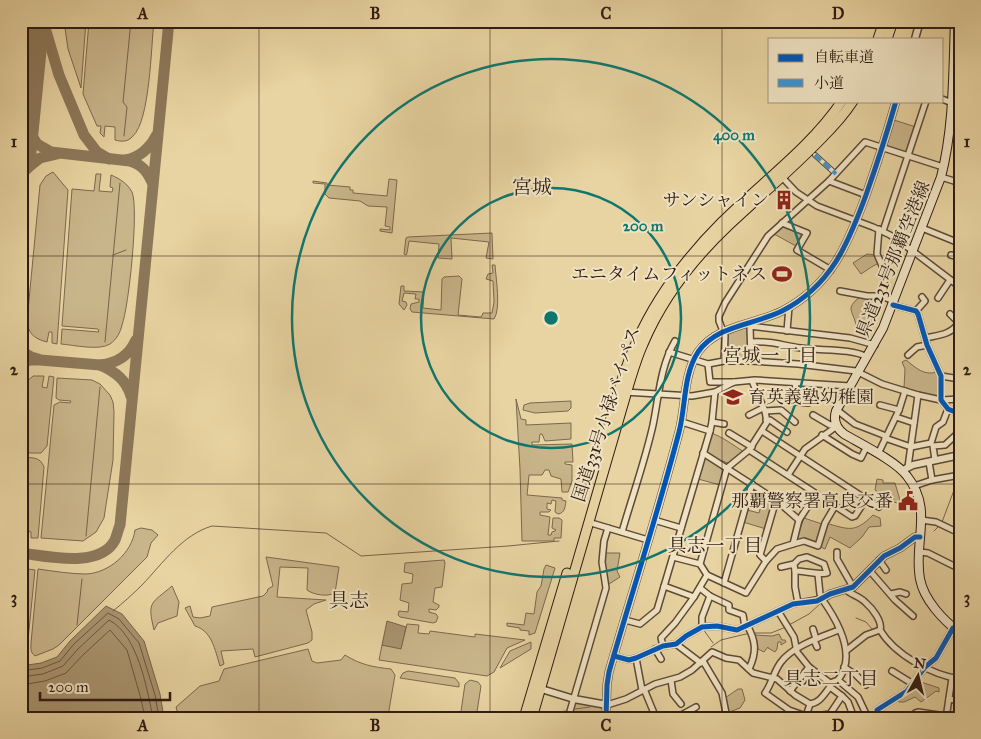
<svg xmlns="http://www.w3.org/2000/svg" width="981" height="739" viewBox="0 0 981 739" font-family="'IM FELL Great Primer','Noto Serif JP',serif">
<style>
.green{fill:#c9b58a;stroke:#7c684e}
.water{fill:#a99571;stroke:#78644b}
.lines{fill:none;stroke-linecap:round;stroke-linejoin:round}
.shore{stroke:#6c5842;stroke-width:1}
.stream{stroke:#78644b;stroke-width:1}
.taxiway{stroke:#8c785a;stroke-width:11}
.runway{stroke:#8c785a;stroke-width:29}
.pedestrian-casing{stroke:#5d4937;stroke-width:6}
.minor-casing{stroke:#5d4937;stroke-width:8}
.tertiary-casing{stroke:#5d4937;stroke-width:9}
.secondary-casing{stroke:#2f1b13;stroke-width:10}
.trunk-casing{stroke:#2f1b13;stroke-width:11}
.pedestrian{stroke:#f0e3c3;stroke-width:4}
.minor{stroke:#f0e3c3;stroke-width:5}
.tertiary{stroke:#f0e3c3;stroke-width:6}
.secondary{stroke:#f0e3c3;stroke-width:8}
.trunk{stroke:#e8d4a2;stroke-width:9}
.quiet{stroke:#3d94d3;stroke-width:4;stroke-dasharray:8 4;stroke-linecap:butt}
.cycleway-casing{stroke:#f0e3c3;stroke-width:8}
.cycleway{stroke:#0057b8;stroke-width:5}
.grid{fill:none;stroke:#2f1b13;stroke-width:1;stroke-opacity:0.55}
.ring{fill:none;stroke:#0f766e;stroke-width:2.5}
.labels{text-anchor:middle;dominant-baseline:central;stroke-width:4;stroke-linejoin:round;paint-order:stroke}
.poi-label{font-size:18px;fill:#2f1b13;stroke:#f0e3c3;text-anchor:end}
.street-label{font-size:18px;fill:#2f1b13;stroke:#f0e3c3}
.neighbourhood-label{font-size:19px;fill:#2f1b13;stroke:#f0e3c3}
.quarter-label{font-size:20px;fill:#2f1b13;stroke:#f0e3c3}
.centre{fill:#0f766e;stroke:#f0e3c3;stroke-width:2.5}
.ring-label{font-size:15px;text-anchor:middle;font-weight:bold;fill:#0f766e;stroke:#f0e3c3;stroke-width:4;stroke-linejoin:round;paint-order:stroke}
.neatline{fill:none;stroke:#2f1b13;stroke-width:2}
.grid-label{font-size:16px;text-anchor:middle;font-weight:bold;fill:#2f1b13}
</style>
<rect width="100%" height="100%" fill="#e8d4a2"/>
<filter id="stains"><feTurbulence type="fractalNoise" baseFrequency=".004" numOctaves="4"/><feColorMatrix values="0 0 0 0 .2 0 0 0 0 .09 0 0 0 0 .02 0 0 0 .5 -.17"/></filter>
<radialGradient id="worn" r=".72"><stop offset=".6" stop-color="#630" stop-opacity="0"/><stop offset="1" stop-color="#630" stop-opacity=".3"/></radialGradient>
<g class="green">
<path d="M 64,21 L 86,21 L 81,88 L 68,49 Z"/>
<path d="M 89,21 L 154,21 C 151,47 150,120 133,136 C 128,142 122,142 115,140 L 115,127 L 105,126 L 104,137 L 100,133 L 101,126 L 97,126 L 83,94 Z"/>
<path d="M 494,21 L 624,21 L 625,23 L 589,27 Z"/>
<path d="M 894,120 L 916,127 L 908,152 L 906,153 L 886,147 Z"/>
<path d="M 53,172 L 68,190 L 57,344 L 52,343 L 52,332 L 49,332 L 47,342 C 35,339 28,334 27,321 L 40,185 L 46,176 Z"/>
<path d="M 96,174 L 101,174 L 99,191 L 112,192 L 113,188 L 110,187 L 111,175 C 120,179 127,183 132,192 C 139,208 129,306 122,325 C 120,333 117,339 110,344 C 99,351 74,345 61,344 L 62,329 L 99,332 L 98,329 L 62,326 L 72,189 L 94,191 Z"/>
<path d="M 389,179 L 397,180 L 392,233 L 380,231 L 380,229 L 390,230 L 390,227 L 385,226 L 387,207 L 368,206 L 360,201 L 329,198 L 325,194 L 325,184 L 313,183 L 313,181 L 327,183 L 327,185 L 350,187 L 350,190 L 353,190 L 353,193 L 387,196 Z"/>
<path d="M 783,226 L 802,233 L 796,246 L 774,234 Z"/>
<path d="M 492,233 L 493,259 L 486,258 L 489,242 L 451,238 L 452,259 L 438,258 L 439,244 L 409,241 L 407,253 L 406,255 L 404,254 L 406,238 L 408,237 Z"/>
<path d="M 867,254 L 876,255 L 879,263 L 873,266 L 861,274 L 853,263 Z"/>
<path d="M 492,265 L 495,265 C 496,279 501,309 494,319 L 412,312 L 410,309 L 411,304 L 419,302 L 419,299 L 415,299 L 416,294 L 404,293 L 402,301 L 406,302 L 407,305 L 404,310 L 399,304 L 401,286 L 404,286 L 404,291 L 424,292 L 423,308 L 441,310 L 442,279 L 444,277 L 459,276 L 462,279 L 458,315 L 480,317 L 482,316 L 483,313 L 492,313 L 494,302 L 493,281 L 486,279 L 488,274 L 493,273 Z"/>
<path d="M 860,297 L 873,298 L 875,310 L 878,312 L 872,320 L 868,329 L 856,326 C 854,311 844,309 860,297 Z"/>
<path d="M 749,326 L 749,357 L 729,359 L 726,357 L 726,335 Z"/>
<path d="M 906,360 C 916,368 924,376 937,372 L 939,382 L 938,397 L 904,388 L 905,369 L 902,362 Z"/>
<path d="M 33,376 L 44,376 L 42,387 L 47,388 L 49,376 L 54,377 L 47,446 L 41,453 L 21,453 L 21,389 L 23,385 Z"/>
<path d="M 57,378 L 92,380 L 100,384 L 110,395 L 113,402 L 114,412 L 113,460 L 104,518 L 96,532 L 83,541 L 41,538 L 54,405 L 60,402 L 70,403 L 71,401 L 59,400 L 56,398 Z"/>
<path d="M 516,399 L 521,419 L 526,420 L 526,425 L 571,423 L 571,439 L 545,441 L 542,434 L 540,434 L 539,442 L 532,442 L 532,445 L 572,444 L 573,462 L 565,462 L 565,464 L 572,465 L 572,481 L 568,492 L 562,492 L 561,479 L 551,476 L 549,470 L 545,470 L 542,475 L 529,475 L 527,495 L 562,498 L 562,500 L 566,501 C 565,507 565,513 558,514 L 555,512 L 556,501 L 552,500 L 551,504 L 547,503 L 547,509 L 551,510 L 549,512 L 540,512 L 540,515 L 550,517 L 548,535 L 551,535 L 552,532 L 555,531 L 556,530 L 552,528 L 553,518 L 559,518 L 562,520 L 561,538 L 554,538 L 554,541 L 522,541 L 520,469 Z"/>
<path d="M 571,401 L 571,408 L 568,411 L 535,413 L 523,410 L 524,405 L 530,403 Z"/>
<path d="M 711,433 C 723,437 733,445 744,452 L 728,463 L 716,459 L 706,451 Z"/>
<path d="M 21,457 C 31,458 40,456 44,467 L 38,538 L 31,538 L 31,532 L 29,531 L 28,537 L 21,535 Z"/>
<path d="M 706,457 L 724,469 L 720,485 L 698,479 L 704,458 Z"/>
<path d="M 877,479 L 883,480 L 883,483 L 895,483 L 900,500 L 897,503 L 894,502 L 893,496 L 882,495 L 875,490 Z"/>
<path d="M 764,495 L 774,502 L 766,529 L 743,522 L 747,510 L 759,513 Z"/>
<path d="M 873,515 L 880,518 L 881,526 L 869,527 L 862,537 L 850,548 L 830,537 L 825,549 L 819,546 L 825,523 C 849,529 854,534 873,515 Z"/>
<path d="M 804,518 L 822,524 L 816,544 L 796,540 Z"/>
<path d="M 141,528 L 152,530 L 158,535 L 151,543 L 147,557 L 59,645 L 53,649 L 35,656 C 30,652 31,649 31,643 L 38,569 C 53,571 70,574 86,574 C 109,573 132,553 135,530 Z"/>
<path d="M 606,553 L 620,553 L 617,571 L 620,577 L 609,584 L 608,583 L 604,561 Z"/>
<path d="M 266,557 L 339,567 L 335,593 C 327,597 314,595 307,590 L 308,568 L 280,567 L 277,597 L 326,600 L 314,604 L 306,610 L 312,632 L 312,640 L 308,643 L 255,657 L 253,649 L 221,651 L 224,664 L 220,666 C 215,650 212,631 195,626 L 185,608 L 190,606 L 193,617 L 200,618 L 210,616 L 212,607 L 263,596 L 267,592 L 268,589 L 273,586 Z"/>
<path d="M 444,560 L 445,563 L 442,587 L 435,588 L 433,602 L 439,605 L 439,607 L 436,610 L 429,609 L 429,612 L 436,614 L 438,617 L 436,622 L 433,623 L 400,617 L 398,615 L 399,611 L 408,612 L 409,603 L 400,600 L 402,584 L 412,583 L 413,574 L 404,572 L 405,563 Z"/>
<path d="M 546,565 L 555,568 L 535,633 L 529,635 L 529,631 L 520,630 L 520,628 L 507,626 L 507,623 L 524,625 L 526,613 L 534,614 L 537,592 L 541,586 L 544,569 Z"/>
<path d="M 21,568 L 35,570 L 27,650 L 21,656 Z"/>
<path d="M 172,586 L 179,602 L 177,616 L 158,623 L 154,630 C 147,601 151,604 172,586 Z"/>
<path d="M 407,624 L 419,625 L 418,633 L 429,634 L 430,631 L 475,637 L 475,634 L 525,640 L 507,648 L 494,672 L 487,676 L 379,660 L 382,645 L 401,648 Z"/>
<path d="M 779,634 L 782,640 L 785,640 L 786,642 L 781,645 L 781,642 L 778,642 L 777,649 L 775,652 L 768,648 L 768,647 L 764,652 L 758,649 L 755,635 L 772,636 Z"/>
<path d="M 531,642 L 531,649 L 500,668 L 510,651 Z"/>
<path d="M 308,649 L 312,661 L 317,663 L 341,660 L 345,655 C 361,665 373,667 391,669 L 395,675 L 389,710 L 391,718 L 179,718 L 176,707 L 200,686 L 219,681 L 224,669 Z"/>
<path d="M 408,671 L 455,678 L 459,683 L 459,687 L 400,678 L 403,673 Z"/>
<path d="M 470,680 L 478,682 L 481,686 L 476,718 L 460,718 L 465,684 Z"/>
<path d="M 918,681 L 939,688 L 939,692 L 936,691 L 921,702 L 915,697 L 904,702 L 899,702 L 898,700 L 911,692 Z"/>
<path d="M 738,689 L 742,689 L 745,700 L 740,708 L 727,713 L 725,698 Z"/>
<path d="M 576,703 L 601,707 L 603,710 L 602,718 L 570,718 L 574,704 Z"/>
</g>
<g class="water">
<path d="M 106,606 L 122,614 L 144,641 L 160,694 L 164,718 L 21,718 L 21,666 L 41,663 L 57,657 L 70,641 Z"/>
<path d="M 387,621 L 406,627 L 401,649 L 382,645 Z"/>
</g>
<g class="lines">
<g class="shore">
<path d="M 21,671 L 42,668 L 60,661 L 74,644 L 108,613 L 119,619 L 139,643 L 155,695 L 159,718"/>
<path d="M 21,677 L 43,674 L 63,666 L 78,649 L 109,620 C 138,635 147,689 153,718"/>
<path d="M 21,685 L 45,681 L 66,673 L 84,654 L 110,630 L 127,650 L 141,699 L 145,718"/>
</g>
<g class="stream">
<path d="M 124,136 L 127,107 L 123,102 L 131,21"/>
<path d="M 113,255 L 126,250"/>
<path d="M 105,342 L 120,183"/>
<path d="M 942,522 L 959,477"/>
<path d="M 934,531 L 939,526"/>
<path d="M 86,536 L 100,387"/>
<path d="M 113,611 C 123,603 133,594 142,585 C 163,563 182,535 212,526 L 326,533 L 361,556 L 508,546 L 559,541"/>
<path d="M 856,618 L 866,622 L 873,630"/>
<path d="M 77,625 L 82,579"/>
<path d="M 789,625 L 809,614 L 821,603"/>
<path d="M 703,629 L 713,643"/>
<path d="M 753,633 L 771,633 L 786,627"/>
<path d="M 711,647 L 721,640 L 750,633"/>
<path d="M 575,709 L 590,707"/>
<path d="M 540,718 L 549,713 L 566,711"/>
</g>
<g class="taxiway">
<path d="M 43,21 L 59,75 L 84,135 L 97,152 L 109,159"/>
<path d="M 21,92 L 29,82"/>
<path d="M 25,125 L 37,144 L 51,152 L 130,161 C 142,165 147,171 152,182"/>
<path d="M 21,158 L 22,159"/>
<path d="M 125,160 C 139,158 150,148 156,136"/>
<path d="M 21,173 L 40,158 L 57,154"/>
<path d="M 21,351 L 31,357 L 38,359"/>
<path d="M 21,363 L 30,360 L 40,360 L 100,365 C 117,363 129,356 136,340"/>
<path d="M 100,365 C 116,372 126,380 131,396"/>
<path d="M 21,553 C 47,556 100,569 115,540 C 117,535 118,530 120,525 L 169,21"/>
</g>
<path class="runway" d="M 21,162 L 35,21"/>
<defs>
<path id="pedestrian" d="M 815,155 L 836,174"/>
<g id="minor">
<path d="M 942,99 L 960,106"/>
<path d="M 780,175 L 796,192 L 817,206 L 873,227 L 890,235 L 910,249 L 960,287"/>
<path d="M 941,177 L 954,181 L 960,186"/>
<path d="M 829,181 L 866,195"/>
<path d="M 959,222 L 960,221"/>
<path d="M 782,223 L 807,233 L 797,250 L 831,270"/>
<path d="M 922,228 L 954,241 L 960,241"/>
<path d="M 879,229 L 877,254 L 886,275 L 881,296"/>
<path d="M 883,231 L 926,101"/>
<path d="M 951,255 L 959,257 L 960,256"/>
<path d="M 840,291 L 867,296 L 881,296 L 894,301"/>
<path d="M 938,298 L 950,280"/>
<path d="M 893,305 L 916,311 L 918,314 L 927,345 L 941,376 L 941,400 L 948,409 L 960,414"/>
<path d="M 916,311 L 925,301 L 922,297"/>
<path d="M 787,331 L 789,307"/>
<path d="M 925,338 C 939,335 950,335 959,323 L 950,314"/>
<path d="M 751,342 C 769,340 784,346 801,348 C 820,351 851,348 867,357"/>
<path d="M 669,352 L 708,364 L 724,361 L 751,361 L 798,364 L 856,371 L 882,384 L 918,395 L 941,400 L 960,399"/>
<path d="M 908,355 L 917,347 L 927,345"/>
<path d="M 724,361 L 725,336 L 719,321 L 719,316 L 725,303 L 768,236 L 829,181 L 865,142 L 943,167"/>
<path d="M 751,361 L 750,326 L 850,338 L 875,345"/>
<path d="M 708,364 L 710,382 L 734,382"/>
<path d="M 941,376 L 960,379"/>
<path d="M 795,383 L 798,400"/>
<path d="M 624,392 L 692,396 L 715,392 L 734,382 L 755,380 L 850,386"/>
<path d="M 789,401 L 808,403"/>
<path d="M 880,405 L 899,410"/>
<path d="M 837,410 L 855,424 L 886,436"/>
<path d="M 765,411 L 781,410 L 795,422"/>
<path d="M 749,415 L 763,408"/>
<path d="M 813,415 L 830,425 L 836,424"/>
<path d="M 896,417 L 914,423"/>
<path d="M 766,420 L 770,420 L 787,432"/>
<path d="M 712,422 L 724,424"/>
<path d="M 710,431 L 712,422 L 715,392"/>
<path d="M 729,433 L 752,447"/>
<path d="M 822,435 L 852,454 L 861,458 L 866,448"/>
<path d="M 885,438 L 911,447 L 931,443 L 936,427 L 943,422 L 948,409"/>
<path d="M 749,450 L 852,517 L 855,516 L 866,499 L 762,431"/>
<path d="M 878,454 L 899,410 L 905,391"/>
<path d="M 935,460 L 933,446 L 945,445 L 957,434 L 959,434 L 960,431"/>
<path d="M 929,462 L 932,480"/>
<path d="M 908,467 L 918,395"/>
<path d="M 788,475 L 805,449 L 837,426"/>
<path d="M 914,486 L 932,480 L 960,475"/>
<path d="M 866,499 L 879,507"/>
<path d="M 959,505 L 960,504"/>
<path d="M 654,520 L 681,528"/>
<path d="M 799,520 L 816,494"/>
<path d="M 921,520 L 936,522 L 957,532 L 960,530"/>
<path d="M 588,522 L 648,540"/>
<path d="M 622,532 C 632,497 645,461 653,425 C 659,396 660,367 675,341"/>
<path d="M 793,544 L 804,541 L 818,546 L 825,523 L 835,506"/>
<path d="M 837,552 L 837,559 L 853,587"/>
<path d="M 920,552 L 928,553 L 960,569"/>
<path d="M 673,557 L 700,564 L 707,575 L 746,593 L 766,561 L 777,549 L 793,544 L 799,520 L 776,500 L 703,453"/>
<path d="M 879,560 L 886,570"/>
<path d="M 766,561 L 760,555 L 776,500"/>
<path d="M 700,564 L 727,468 L 749,450 L 767,422 L 765,411 L 752,381"/>
<path d="M 781,567 L 794,564 L 799,559 L 807,557 L 824,564 L 827,573 C 816,575 806,571 795,571 L 794,564"/>
<path d="M 795,571 L 795,587 L 798,603"/>
<path d="M 870,571 L 895,600 L 913,616"/>
<path d="M 818,574 L 820,594"/>
<path d="M 724,583 L 752,484"/>
<path d="M 664,586 L 694,597 L 707,575"/>
<path d="M 700,588 L 710,596 L 729,605 L 729,610 L 743,615 L 745,627"/>
<path d="M 846,590 C 852,595 861,597 866,603 C 872,608 883,622 880,630 C 895,655 932,675 960,679"/>
<path d="M 891,594 L 900,592 L 906,594"/>
<path d="M 625,620 L 640,624 L 657,610 L 710,431 L 682,422"/>
<path d="M 747,625 C 756,641 757,652 749,669"/>
<path d="M 702,627 L 702,617 L 710,596"/>
<path d="M 813,629 L 816,639"/>
<path d="M 814,640 L 817,647"/>
<path d="M 676,644 L 701,663"/>
<path d="M 663,646 L 661,638 L 675,623 L 694,597"/>
<path d="M 655,649 L 661,659"/>
<path d="M 847,650 L 866,635 L 880,630"/>
<path d="M 614,656 L 629,660 L 636,658 L 663,646 L 676,644 L 686,636 L 702,627 L 717,626 L 737,630 L 793,604 L 822,599 C 837,620 858,655 838,680 L 830,683 L 809,667 L 797,652 L 794,637 L 778,611"/>
<path d="M 636,658 L 642,690"/>
<path d="M 703,661 L 722,693 L 727,718"/>
<path d="M 844,667 L 856,675 L 866,685"/>
<path d="M 892,671 L 913,684"/>
<path d="M 671,680 L 673,694 L 681,704"/>
<path d="M 838,680 L 858,697 L 868,718"/>
<path d="M 644,689 L 656,718"/>
<path d="M 790,691 L 809,667"/>
<path d="M 842,696 L 848,702 L 854,718"/>
<path d="M 949,699 L 960,701"/>
<path d="M 810,704 C 820,703 824,694 830,687"/>
<path d="M 607,705 L 626,699 L 655,684 L 680,677 L 692,670 L 712,652 L 726,658 L 739,660 L 753,673 L 777,679 L 795,695 L 810,704 L 806,716 L 808,718"/>
<path d="M 877,710 L 907,691 L 925,667 L 936,658 L 953,628"/>
<path d="M 806,716 L 789,710 L 765,693 C 772,683 774,671 781,662 C 793,646 821,637 839,630"/>
<path d="M 808,717 L 830,714 L 842,696 L 830,687 L 830,683"/>
<path d="M 568,718 L 606,588 L 602,562 L 604,541 L 608,528"/>
<path d="M 676,718 L 696,707"/>
<path d="M 915,718 L 915,713 L 918,712 L 946,716"/>
<path d="M 946,718 L 952,678"/>
</g>
<g id="tertiary">
<path d="M 915,39 L 920,21"/>
<path d="M 903,470 L 913,465 L 960,455"/>
<path d="M 822,599 L 830,594 L 853,587 L 884,556 L 900,548 L 915,537 L 920,537"/>
<path d="M 538,688 L 574,699 L 607,705"/>
<path d="M 606,718 L 607,685 L 609,672 C 632,592 658,513 679,432 C 686,406 683,375 698,352 C 717,325 754,325 782,311 C 831,286 848,244 866,195 C 877,164 887,133 896,101"/>
</g>
<path id="secondary" d="M 955,21 C 953,73 954,127 941,177 L 883,328 L 836,411 C 833,421 836,428 844,434 C 861,444 896,461 907,476 C 934,510 913,541 920,579 C 924,600 943,620 960,633"/>
<g id="trunk">
<path d="M 878,39 L 884,21"/>
<path d="M 887,39 L 893,21"/>
<path d="M 598,464 C 610,424 619,380 637,341 C 657,296 687,257 722,222 C 762,182 810,148 842,101"/>
<path d="M 524,718 L 567,573"/>
<path d="M 532,718 L 629,384 C 633,371 637,357 643,344 C 662,299 693,259 729,225 C 760,196 792,169 821,139 C 833,127 844,115 853,101"/>
</g>
</defs>
<use href="#pedestrian" class="pedestrian-casing"/>
<use href="#minor" class="minor-casing"/>
<use href="#tertiary" class="tertiary-casing"/>
<use href="#secondary" class="secondary-casing"/>
<use href="#trunk" class="trunk-casing"/>
<use href="#pedestrian" class="pedestrian"/>
<use href="#minor" class="minor"/>
<use href="#tertiary" class="tertiary"/>
<use href="#secondary" class="secondary"/>
<use href="#trunk" class="trunk"/>
<path class="quiet" d="M 815,155 L 836,174"/>
<defs>
<g id="cycleway">
<path d="M 893,305 L 916,311 L 918,314 L 927,345 L 941,376 L 941,400 L 948,409 L 960,414"/>
<path d="M 614,656 L 629,660 L 636,658 L 663,646 L 676,644 L 686,636 L 702,627 L 717,626 L 737,630 L 793,604 L 817,601 L 830,594 L 853,587 L 884,556 L 900,548 L 915,537 L 920,537"/>
<path d="M 877,710 L 907,691 L 925,667 L 936,658 L 953,628"/>
<path d="M 606,718 L 607,685 L 609,672 C 632,592 658,513 679,432 C 686,406 683,375 698,352 C 717,325 754,325 782,311 C 831,286 848,244 866,195 C 877,164 887,133 896,101"/>
</g>
</defs>
<use href="#cycleway" class="cycleway-casing"/>
<use href="#cycleway" class="cycleway"/>
</g>
<path class="grid" d="M 259,21 L 259,718M 490,21 L 490,718M 722,21 L 722,718M 21,256 L 960,256M 21,484 L 960,484"/>
<g class="ring">
<circle cx="551" cy="318" r="130"/>
<circle cx="551" cy="318" r="259"/>
</g>
<defs>
<symbol id="building-bare" viewBox="-9 -9 18 18"><path d="M-4-6H4V6H1V3H-1V6H-4ZM-2.5-4.3h1.7v1.8h-1.7ZM.8-4.3h1.7v1.8H.8ZM-2.5-1h1.7V.8h-1.7ZM.8-1h1.7V.8H.8Z" fill="#8f2418" stroke="#f0e3c3" stroke-width="2.5" paint-order="stroke"/></symbol>
<symbol id="stadium-bare" viewBox="-9 -9 18 18"><path d="M0-5a6.5 5 0 1 0 0 10a6.5 5 0 1 0 0-10ZM-3.5-1.8h7v3.6h-7Z" fill="#8f2418" stroke="#f0e3c3" stroke-width="2.5" paint-order="stroke"/></symbol>
<symbol id="school-bare" viewBox="-9 -9 18 18"><path d="M0-5L7-2L0 1L-7-2ZM-4 1L0 2.5L4 1V4Q0 6-4 4Z" fill="#8f2418" stroke="#f0e3c3" stroke-width="2.5" paint-order="stroke"/></symbol>
<symbol id="civic-bare" viewBox="-9 -9 18 18"><path d="M-.6-6.5H3V-4.5H.6V-3L4-1V1h2V6H-6V1h2V-1L-.6-3ZM-1.2 2.5V6h2.4V2.5Z" fill="#8f2418" stroke="#f0e3c3" stroke-width="2.5" paint-order="stroke"/></symbol>
</defs>
<g fill-rule="evenodd">
<use href="#building-bare" x="770" y="186" width="28" height="28"/>
<use href="#stadium-bare" x="768" y="260" width="28" height="28"/>
<use href="#school-bare" x="719" y="383" width="28" height="28"/>
<use href="#civic-bare" x="894" y="487" width="28" height="28"/>
</g>
<g class="labels">
<g class="poi-label">
<text x="769" y="200">サンシャイン</text>
<text x="767" y="274">エニタイムフィットネス</text>
<text x="748" y="397" text-anchor="start">育英義塾幼稚園</text>
<text x="893" y="501">那覇警察署高良交番</text>
</g>
<g class="street-label">
<text transform="translate(893 259) rotate(-68)">県道231号那覇空港線</text>
<text transform="translate(606 414) rotate(-72)">国道331号小禄バイパス</text>
</g>
<g class="neighbourhood-label">
<text x="770" y="355">宮城一丁目</text>
<text x="715" y="545">具志一丁目</text>
<text x="831" y="678">具志二丁目</text>
</g>
<g class="quarter-label">
<text x="532" y="187">宮城</text>
<text x="349" y="600">具志</text>
</g>
</g>
<circle cx="551" cy="318" r="8" class="centre"/>
<g class="ring-label">
<text x="734" y="140">400 m</text>
<text x="643" y="231">200 m</text>
</g>
<rect width="981" height="739" fill="none" stroke="#e8d4a2" stroke-width="55"/>
<rect x="768" y="38" width="175" height="65" fill="#f0e3c3" stroke="#a3937d"/>
<rect x="778" y="54" width="25" height="8" fill="#0057b8" stroke="#a3937d"/>
<text x="814" y="62" font-size="15" fill="#2f1b13">自転車道</text>
<rect x="778" y="79" width="25" height="8" fill="#3d94d3" stroke="#a3937d"/>
<text x="814" y="88" font-size="15" fill="#2f1b13">小道</text>
<g transform="translate(918 676) rotate(8)" stroke="#f0e3c3" stroke-width="4" paint-order="stroke">
<path d="M0-4L9 19L0 12L-9 19Z" fill="#2f1b13"/>
<text y="-8" font-size="14" font-weight="bold" text-anchor="middle" fill="#2f1b13">N</text>
</g>
<path d="M40 692v8h130v-8" fill="none" stroke="#2f1b13" stroke-width="2.5"/>
<text x="48" y="692" font-size="15" fill="#2f1b13" stroke="#f0e3c3" stroke-width="4" paint-order="stroke">200 m</text>
<rect x="28" y="28" width="926" height="684" class="neatline"/>
<g class="grid-label">
<text x="143" y="19">A</text>
<text x="375" y="19">B</text>
<text x="606" y="19">C</text>
<text x="838" y="19">D</text>
<text x="14" y="147">1</text>
<text x="967" y="147">1</text>
<text x="14" y="375">2</text>
<text x="967" y="375">2</text>
<text x="14" y="603">3</text>
<text x="967" y="603">3</text>
<text x="143" y="731">A</text>
<text x="375" y="731">B</text>
<text x="606" y="731">C</text>
<text x="838" y="731">D</text>
</g>
<rect width="100%" height="100%" filter="url(#stains)"/>
<rect width="100%" height="100%" fill="url(#worn)"/>
</svg>
